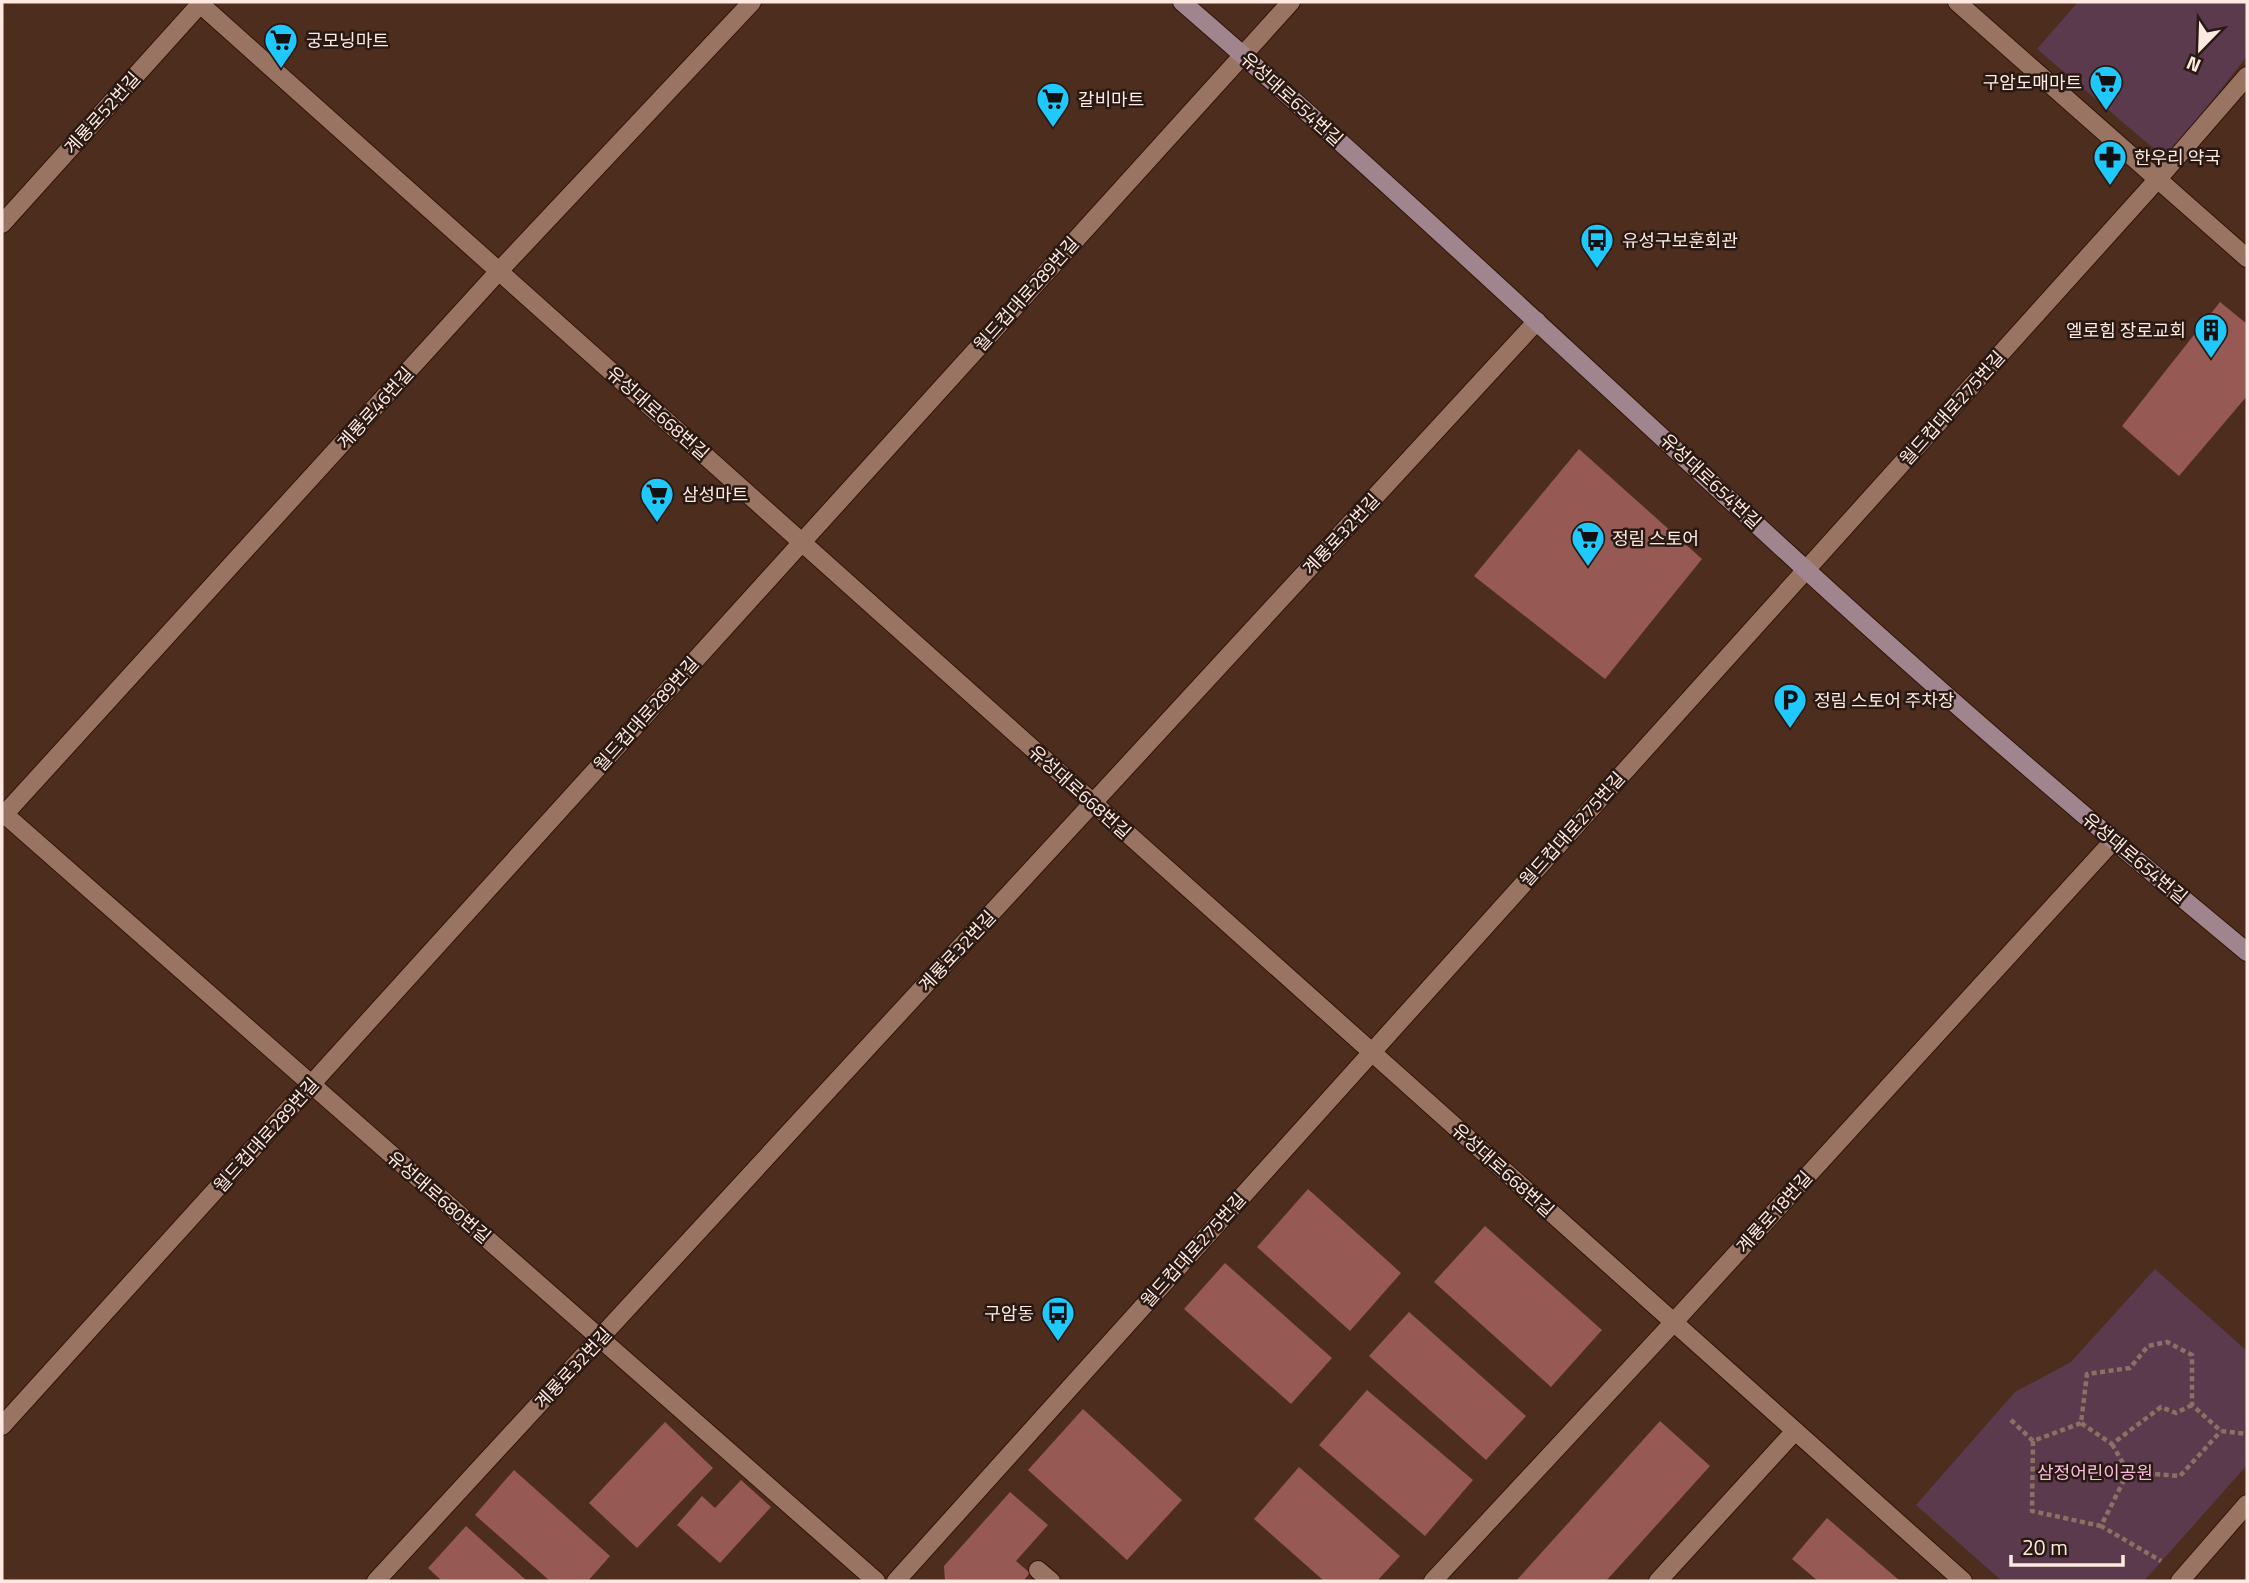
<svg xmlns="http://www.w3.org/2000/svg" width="2249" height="1583" viewBox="0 0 2249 1583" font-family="'Titillium Web','Noto Sans KR',sans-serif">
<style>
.green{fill:#5c3a4d}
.building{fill:#965954}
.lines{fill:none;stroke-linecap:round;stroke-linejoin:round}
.lane-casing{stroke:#311406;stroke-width:20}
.street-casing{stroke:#311406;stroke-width:20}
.secondary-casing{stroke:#311406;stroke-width:20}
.path{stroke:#8d7064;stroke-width:4.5;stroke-dasharray:5 3.5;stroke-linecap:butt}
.lane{stroke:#9a7463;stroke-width:18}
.street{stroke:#9a7463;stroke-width:18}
.secondary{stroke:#a0848e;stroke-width:18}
.labels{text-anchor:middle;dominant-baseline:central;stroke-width:5;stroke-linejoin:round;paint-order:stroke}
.poi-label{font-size:18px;fill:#ffe9e0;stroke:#281913;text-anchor:start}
.street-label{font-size:18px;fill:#ffe9e0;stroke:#281913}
.park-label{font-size:18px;fill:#febbdf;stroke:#281913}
</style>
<rect width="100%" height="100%" fill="#4d2d1e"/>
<g class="green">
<path d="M 2078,2 L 2247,2 L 2247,56 L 2166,159 L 2037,49 Z"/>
<path d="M 2155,1269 L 2247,1351 L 2247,1465 L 2144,1581 L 2002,1581 L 1916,1505 L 2015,1392 L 2071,1362 Z"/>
</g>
<g class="building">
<path d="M 2220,302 L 2247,324 L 2247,396 L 2179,476 L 2122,426 Z"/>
<path d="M 1579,449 L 1702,559 L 1605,679 L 1474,576 Z"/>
<path d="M 1308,1189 L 1401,1273 L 1350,1331 L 1257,1247 Z"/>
<path d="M 1485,1226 L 1602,1330 L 1551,1387 L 1434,1282 Z"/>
<path d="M 1225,1263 L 1332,1358 L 1291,1404 L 1184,1309 Z"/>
<path d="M 1409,1312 L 1526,1416 L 1486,1460 L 1369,1356 Z"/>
<path d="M 1367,1390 L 1473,1480 L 1425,1536 L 1319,1445 Z"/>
<path d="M 1083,1409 L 1182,1500 L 1127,1560 L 1028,1470 Z"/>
<path d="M 1660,1421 L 1710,1466 L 1606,1581 L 1516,1581 Z"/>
<path d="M 665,1422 L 713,1468 L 637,1548 L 589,1503 Z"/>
<path d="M 1299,1467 L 1400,1556 L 1377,1581 L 1324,1581 L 1254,1519 Z"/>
<path d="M 514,1470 L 610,1556 L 588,1581 L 550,1581 L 475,1515 Z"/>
<path d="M 741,1480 L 771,1507 L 720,1563 L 677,1525 L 702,1496 L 715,1508 Z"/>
<path d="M 1010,1492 L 1048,1525 L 1016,1561 L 1030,1573 L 1023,1581 L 945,1581 L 944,1566 Z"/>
<path d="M 1827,1518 L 1900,1581 L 1818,1581 L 1792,1559 Z"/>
<path d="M 466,1526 L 527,1581 L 442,1581 L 428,1568 Z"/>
</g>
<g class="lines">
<defs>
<g id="lane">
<path d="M 1038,1570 L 1051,1581"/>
<path d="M 1658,1581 L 1795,1431"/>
</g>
<g id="street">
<path d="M 198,2 L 1963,1581"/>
<path d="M 1957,2 L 2247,258"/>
<path d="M 2,224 L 202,2"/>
<path d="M 2,812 L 876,1581"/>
<path d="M 2,817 L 499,271 L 752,2"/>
<path d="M 2,1426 L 1291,2"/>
<path d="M 376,1581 L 1537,321"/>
<path d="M 896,1581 L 2157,180 L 2247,76"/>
<path d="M 1433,1581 L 1673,1323 L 2113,841"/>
<path d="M 2180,1581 L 2247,1504"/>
</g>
<path id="secondary" d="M 1182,2 C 1393,185 1596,378 1803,567 C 1947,699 2096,827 2247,952"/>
</defs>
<use href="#lane" class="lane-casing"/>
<use href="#street" class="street-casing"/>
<use href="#secondary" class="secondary-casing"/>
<g class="path">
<path d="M 2192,1405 L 2176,1413 L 2161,1407 L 2112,1444 L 2081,1423 L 2087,1374 L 2130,1368 L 2148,1346 L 2167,1342 L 2192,1355 L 2192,1405 L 2221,1431 L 2247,1434"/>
<path d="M 2011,1420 L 2033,1441 L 2081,1423"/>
<path d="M 2033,1441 L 2032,1511 L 2101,1526"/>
<path d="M 2112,1444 L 2128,1472 L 2180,1476 L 2221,1431"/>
<path d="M 2128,1472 L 2101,1526 L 2161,1561"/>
</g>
<use href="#lane" class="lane"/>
<use href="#street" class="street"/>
<use href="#secondary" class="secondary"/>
</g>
<defs>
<symbol id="supermarket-pin" viewBox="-11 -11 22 30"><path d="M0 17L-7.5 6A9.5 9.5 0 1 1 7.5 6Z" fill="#1fc9fd" stroke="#281913"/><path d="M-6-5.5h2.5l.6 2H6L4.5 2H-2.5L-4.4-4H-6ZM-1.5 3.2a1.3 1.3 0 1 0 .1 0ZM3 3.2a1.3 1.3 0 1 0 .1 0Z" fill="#111"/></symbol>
<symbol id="pharmacy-pin" viewBox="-11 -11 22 30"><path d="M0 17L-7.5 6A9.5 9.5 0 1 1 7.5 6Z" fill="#1fc9fd" stroke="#281913"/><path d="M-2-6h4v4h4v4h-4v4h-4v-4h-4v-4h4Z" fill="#111"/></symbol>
<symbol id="bus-pin" viewBox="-11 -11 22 30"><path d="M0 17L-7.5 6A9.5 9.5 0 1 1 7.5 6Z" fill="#1fc9fd" stroke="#281913"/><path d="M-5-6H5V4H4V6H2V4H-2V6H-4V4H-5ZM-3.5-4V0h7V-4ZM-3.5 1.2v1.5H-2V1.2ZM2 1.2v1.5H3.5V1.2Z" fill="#111"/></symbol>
<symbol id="building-pin" viewBox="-11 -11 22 30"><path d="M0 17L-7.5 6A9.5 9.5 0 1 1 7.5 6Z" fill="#1fc9fd" stroke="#281913"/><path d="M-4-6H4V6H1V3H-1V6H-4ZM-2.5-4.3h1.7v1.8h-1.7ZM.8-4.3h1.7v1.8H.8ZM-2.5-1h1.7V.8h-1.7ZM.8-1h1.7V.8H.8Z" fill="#111"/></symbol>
<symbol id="parking-pin" viewBox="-11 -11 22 30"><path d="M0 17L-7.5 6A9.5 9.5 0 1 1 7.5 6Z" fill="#1fc9fd" stroke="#281913"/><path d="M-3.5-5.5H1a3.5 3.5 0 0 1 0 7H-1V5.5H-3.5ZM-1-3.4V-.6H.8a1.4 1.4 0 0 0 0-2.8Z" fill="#111"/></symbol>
</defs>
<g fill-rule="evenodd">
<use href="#supermarket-pin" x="262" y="21" width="38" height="52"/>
<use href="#supermarket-pin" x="2087" y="63" width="38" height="52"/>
<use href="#supermarket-pin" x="1034" y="80" width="38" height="52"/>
<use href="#pharmacy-pin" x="2091" y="138" width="38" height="52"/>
<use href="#bus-pin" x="1578" y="221" width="38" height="52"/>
<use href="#building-pin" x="2192" y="311" width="38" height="52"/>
<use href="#supermarket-pin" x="638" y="475" width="38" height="52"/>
<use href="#supermarket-pin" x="1569" y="519" width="38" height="52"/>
<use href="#parking-pin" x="1771" y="681" width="38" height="52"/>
<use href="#bus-pin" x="1039" y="1294" width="38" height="52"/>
</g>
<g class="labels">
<g class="poi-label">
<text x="306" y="40">궁모닝마트</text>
<text x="2082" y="82" text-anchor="end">구암도매마트</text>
<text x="1078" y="99">갈비마트</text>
<text x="2134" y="157">한우리 약국</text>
<text x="1622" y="240">유성구보훈회관</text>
<text x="2186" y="330" text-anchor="end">엘로힘 장로교회</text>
<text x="682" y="494">삼성마트</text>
<text x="1612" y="538">정림 스토어</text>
<text x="1814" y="700">정림 스토어 주차장</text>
<text x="1034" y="1313" text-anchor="end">구암동</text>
</g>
<g class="street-label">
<text transform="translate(1292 99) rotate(42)">유성대로654번길</text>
<text transform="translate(102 113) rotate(-48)">계룡로52번길</text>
<text transform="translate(1026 294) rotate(-48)">월드컵대로289번길</text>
<text transform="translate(375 408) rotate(-48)">계룡로46번길</text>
<text transform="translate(1952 408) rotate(-48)">월드컵대로275번길</text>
<text transform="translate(658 413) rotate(42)">유성대로668번길</text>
<text transform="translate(1711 481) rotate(43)">유성대로654번길</text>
<text transform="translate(1341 534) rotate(-47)">계룡로32번길</text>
<text transform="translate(646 714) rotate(-48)">월드컵대로289번길</text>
<text transform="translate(1080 792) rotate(42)">유성대로668번길</text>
<text transform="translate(1572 829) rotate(-48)">월드컵대로275번길</text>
<text transform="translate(2135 858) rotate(40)">유성대로654번길</text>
<text transform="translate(957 951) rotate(-47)">계룡로32번길</text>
<text transform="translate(266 1135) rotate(-48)">월드컵대로289번길</text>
<text transform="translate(1503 1170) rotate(42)">유성대로668번길</text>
<text transform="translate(439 1197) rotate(41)">유성대로680번길</text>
<text transform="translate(1774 1212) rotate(-48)">계룡로18번길</text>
<text transform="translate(1193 1250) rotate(-48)">월드컵대로275번길</text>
<text transform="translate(573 1368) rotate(-47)">계룡로32번길</text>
</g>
<g class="park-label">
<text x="2095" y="1472">삼정어린이공원</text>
</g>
</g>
<rect width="2249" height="1583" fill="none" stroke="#ffe9e0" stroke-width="7"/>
<g transform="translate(2200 49) rotate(203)" stroke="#281913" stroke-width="5" paint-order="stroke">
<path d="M0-5L12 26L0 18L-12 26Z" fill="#ffe9e0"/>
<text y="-10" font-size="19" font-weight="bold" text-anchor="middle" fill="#ffe9e0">N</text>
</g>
<path d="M2011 1555v10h112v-10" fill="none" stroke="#ffe9e0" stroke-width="3.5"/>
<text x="2022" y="1555" font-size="21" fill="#ffe9e0" stroke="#281913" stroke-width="5" paint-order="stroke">20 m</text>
</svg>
